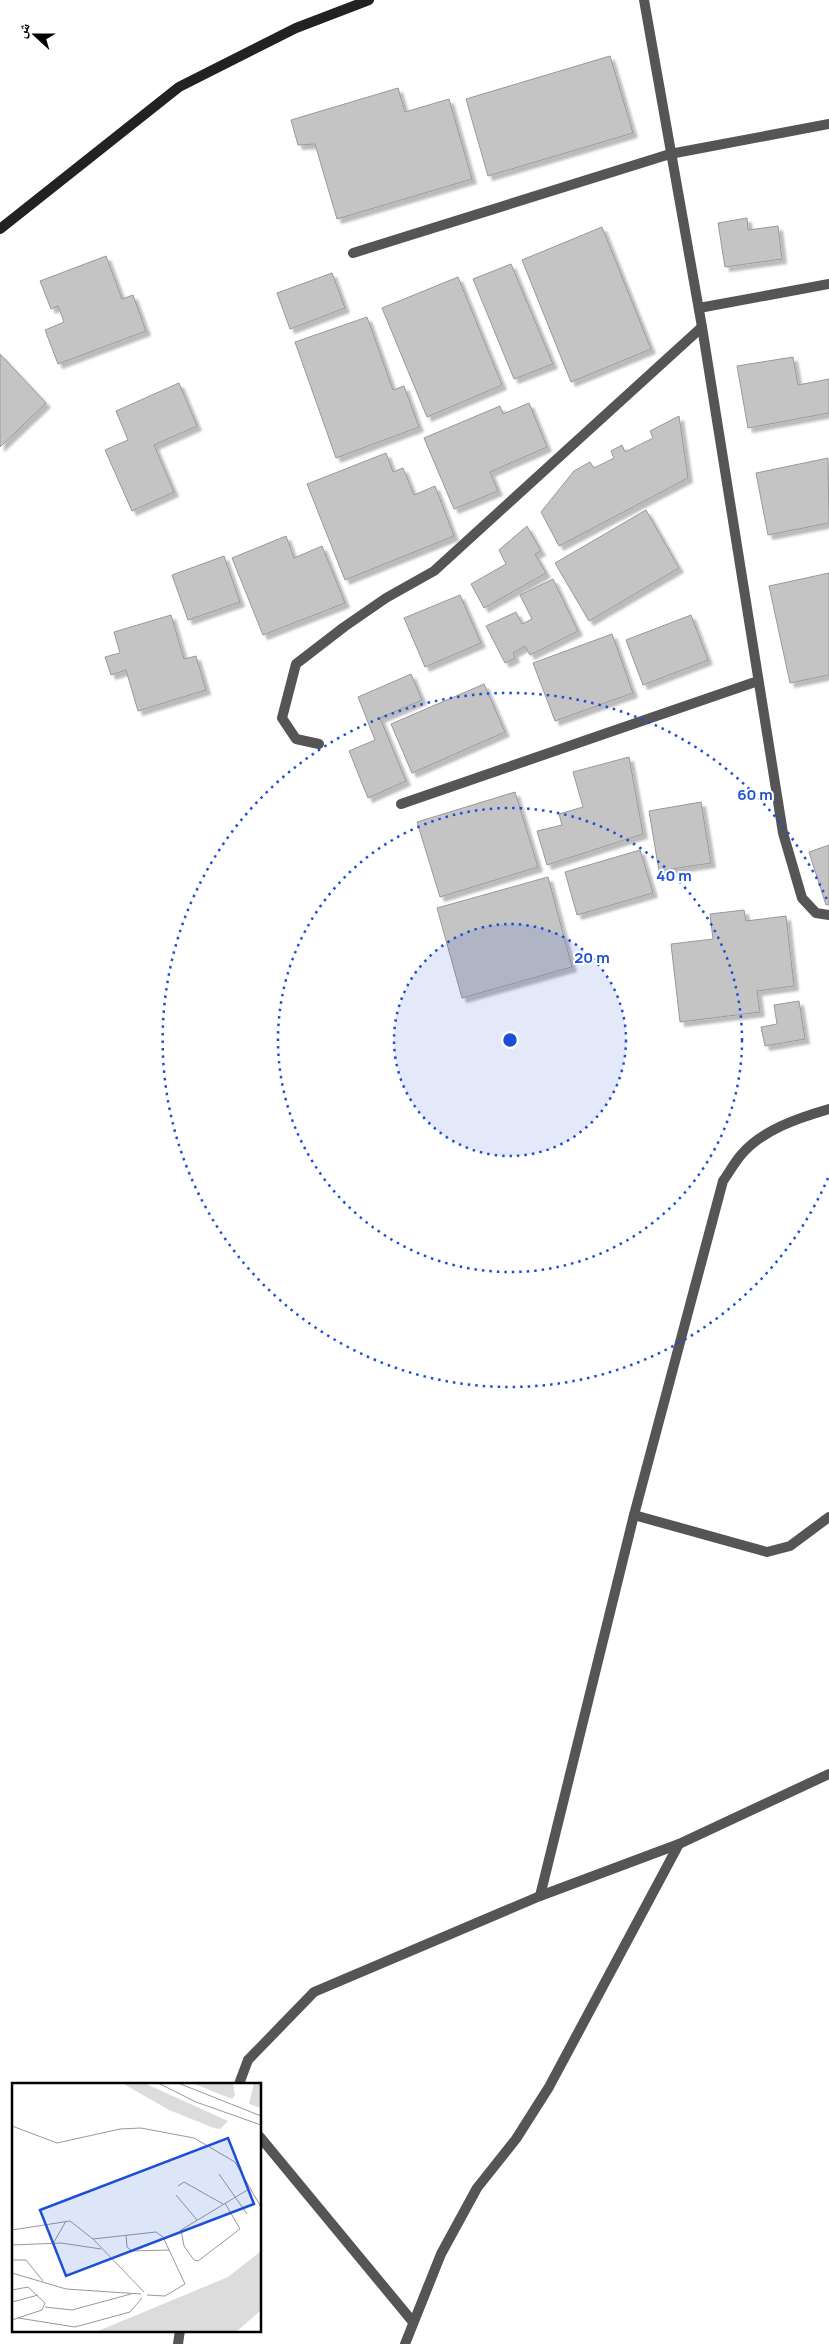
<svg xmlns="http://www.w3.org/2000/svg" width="829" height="2344" viewBox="0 0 829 2344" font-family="Manrope,'Noto Naskh Arabic',sans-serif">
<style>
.building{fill:#c4c4c4;stroke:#999;filter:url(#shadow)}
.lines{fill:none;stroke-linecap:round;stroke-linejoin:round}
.minor{stroke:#555;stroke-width:10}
.secondary{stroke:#222;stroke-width:10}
.ring{fill:none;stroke:#1d4ed8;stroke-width:2.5;stroke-dasharray:2.5 5}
.inset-road{fill:none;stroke:#999;stroke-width:1}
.view{fill:#1d4ed8;fill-opacity:0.15;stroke:#1d4ed8;stroke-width:2.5}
.inset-edge{fill:none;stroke:#000;stroke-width:2.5}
.centre{fill:#1d4ed8;stroke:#fff;stroke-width:2.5}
.ring-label{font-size:15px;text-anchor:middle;font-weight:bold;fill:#1d4ed8;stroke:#fff;stroke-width:4;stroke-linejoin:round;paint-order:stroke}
</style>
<defs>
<filter id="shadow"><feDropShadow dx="4.5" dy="4.5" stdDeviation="1" flood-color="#0004"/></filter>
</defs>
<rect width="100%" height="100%" fill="#fff"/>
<g class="building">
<path d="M 610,56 L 633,133 L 488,176 L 466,99 Z"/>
<path d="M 398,88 L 405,112 L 449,99 L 472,179 L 337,219 L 315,144 L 298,145 L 291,120 Z"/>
<path d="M 747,218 L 748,230 L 778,226 L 782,259 L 725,267 L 718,223 Z"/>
<path d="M 602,227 L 651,349 L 571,382 L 522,260 Z"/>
<path d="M 106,256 L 122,299 L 133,295 L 146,331 L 58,364 L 45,330 L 64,322 L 58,306 L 51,309 L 40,281 Z"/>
<path d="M 511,264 L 553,364 L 514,379 L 473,279 Z"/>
<path d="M 332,273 L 345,308 L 290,329 L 277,293 Z"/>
<path d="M 458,277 L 502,385 L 427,417 L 382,308 Z"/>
<path d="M 367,317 L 393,390 L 404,386 L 419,427 L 336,458 L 295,342 Z"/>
<path d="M 0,354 L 46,403 L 0,447 Z"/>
<path d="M 793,357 L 798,385 L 829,379 L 829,413 L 748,428 L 737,366 Z"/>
<path d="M 179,383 L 197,426 L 154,445 L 174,492 L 132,511 L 105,450 L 128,440 L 116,411 Z"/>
<path d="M 529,403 L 547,447 L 490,472 L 498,491 L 454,509 L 424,438 L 500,406 L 503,414 Z"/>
<path d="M 679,416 L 688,478 L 559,546 L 541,512 L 574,471 L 590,462 L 594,468 L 614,458 L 611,451 L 622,445 L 625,452 L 653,438 L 650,431 Z"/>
<path d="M 386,453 L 393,472 L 403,468 L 414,495 L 435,486 L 454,536 L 345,580 L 307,484 Z"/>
<path d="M 828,458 L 829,523 L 768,535 L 756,473 Z"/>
<path d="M 646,510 L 679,568 L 589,621 L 555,563 Z"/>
<path d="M 527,526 L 541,551 L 535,554 L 546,573 L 484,608 L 471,584 L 506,564 L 499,550 Z"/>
<path d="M 286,536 L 294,558 L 322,546 L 345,603 L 263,635 L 232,558 Z"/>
<path d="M 224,556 L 240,602 L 188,620 L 172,575 Z"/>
<path d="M 829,573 L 829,675 L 790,683 L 769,586 Z"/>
<path d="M 553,579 L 578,631 L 530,655 L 525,646 L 513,653 L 515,658 L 505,663 L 486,626 L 516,612 L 522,624 L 532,619 L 520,595 Z"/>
<path d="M 460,595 L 481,643 L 425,667 L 404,618 Z"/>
<path d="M 171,615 L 184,659 L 196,656 L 206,690 L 138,711 L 126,670 L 111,675 L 105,657 L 120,653 L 114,632 Z"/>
<path d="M 691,615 L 708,660 L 643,685 L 626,640 Z"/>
<path d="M 612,634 L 633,693 L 555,721 L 533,663 Z"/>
<path d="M 411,674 L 422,700 L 380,718 L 406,781 L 368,798 L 349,751 L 375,740 L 358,697 Z"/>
<path d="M 484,684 L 505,732 L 412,773 L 391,724 Z"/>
<path d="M 629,757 L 643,834 L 547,865 L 537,831 L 562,825 L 559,814 L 583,807 L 573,772 Z"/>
<path d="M 515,792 L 538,867 L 440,897 L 417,822 Z"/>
<path d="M 701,802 L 711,863 L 659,871 L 649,811 Z"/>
<path d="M 829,845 L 829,904 L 826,905 L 809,852 Z"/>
<path d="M 640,850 L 653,893 L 577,915 L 565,872 Z"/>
<path d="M 548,877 L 572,967 L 462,998 L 437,908 Z"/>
<path d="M 744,910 L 746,921 L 786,916 L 794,986 L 757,991 L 760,1012 L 680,1022 L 671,944 L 713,939 L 710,914 Z"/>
<path d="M 799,1001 L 805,1039 L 765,1046 L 761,1027 L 777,1024 L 774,1005 Z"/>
</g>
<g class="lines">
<g class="minor">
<path d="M 644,0 L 702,327 L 783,833 L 802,898 L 816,913 L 829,915"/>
<path d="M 353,253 L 670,154 L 829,124"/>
<path d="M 699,308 L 829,284"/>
<path d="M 319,744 L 296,739 L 282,718 L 296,664 L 344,627 L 386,598 L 434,571 L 702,327"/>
<path d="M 401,804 L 758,681"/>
<path d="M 829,1109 C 798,1118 762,1130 741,1155 C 734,1163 729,1173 723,1181 L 634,1515 L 540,1896 L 679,1844 L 829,1774"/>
<path d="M 634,1515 L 767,1552 L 790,1546 L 829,1517"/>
<path d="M 239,2084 L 248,2060 L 314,1992 L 540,1896"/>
<path d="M 260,2137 L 413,2322"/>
<path d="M 178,2344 L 180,2330"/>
<path d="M 405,2344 L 441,2254 L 477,2188 L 516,2139 L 549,2087 L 679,1844"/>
</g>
<path class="secondary" d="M 0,229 L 179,87 L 296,28 L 369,0"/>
</g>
<circle cx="510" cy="1040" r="116" fill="#1d4ed8" fill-opacity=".12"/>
<g class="ring">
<circle cx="510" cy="1040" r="116"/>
<circle cx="510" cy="1040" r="232"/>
<path d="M828 1178A347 347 0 1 1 828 902"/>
</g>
<g transform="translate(12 2083)">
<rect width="249" height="249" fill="#fff"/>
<path d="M 110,0 L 132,0 L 216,38 L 208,46 L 202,45 L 157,27 ZM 180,0 L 221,0 L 223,12 L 220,16 ZM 242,0 L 249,0 L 249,25 L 237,21 ZM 249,168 L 249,227 L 225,248 L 86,248 L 216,194 Z" fill="#dcdcdc"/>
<path class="inset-road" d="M 146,0 L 184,19 L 249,42M 166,0 L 249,33M 0,43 L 45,60 L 108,46 L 129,45 L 182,55 L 223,79 L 249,124M 207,91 L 235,131M 166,103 L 172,99 L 211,121M 164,112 L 185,137M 213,120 L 228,146 L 186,178 L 182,177 L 172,163 L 169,147 L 237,106M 0,147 L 58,138 L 81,156M 114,152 L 115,164 L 120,168 L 158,167M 42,159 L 54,138M 0,162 L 49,160 L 89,166M 0,177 L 14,177 L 31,198M 0,190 L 54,206 L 129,211M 0,207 L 16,204 L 33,220 L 30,227 L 0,237M 132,209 L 81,156 L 144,149 L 151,154 L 173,201 L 153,213 L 135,212M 0,219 L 26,212M 33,224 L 60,227 L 119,211M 6,235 L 63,244 L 118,229 L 130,215"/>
<path class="view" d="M 216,55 L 242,121 L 54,193 L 28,127 Z"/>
<rect width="249" height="249" class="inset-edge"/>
</g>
<circle cx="510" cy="1040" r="8" class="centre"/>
<g class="ring-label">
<text x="755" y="800">60 m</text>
<text x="674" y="881">40 m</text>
<text x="592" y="963">20 m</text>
</g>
<g transform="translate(35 35) rotate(291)" stroke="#ffffff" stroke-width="4" paint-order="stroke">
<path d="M0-4L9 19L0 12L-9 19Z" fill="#000000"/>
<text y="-8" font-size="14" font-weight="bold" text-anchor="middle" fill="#000000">ش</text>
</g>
</svg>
